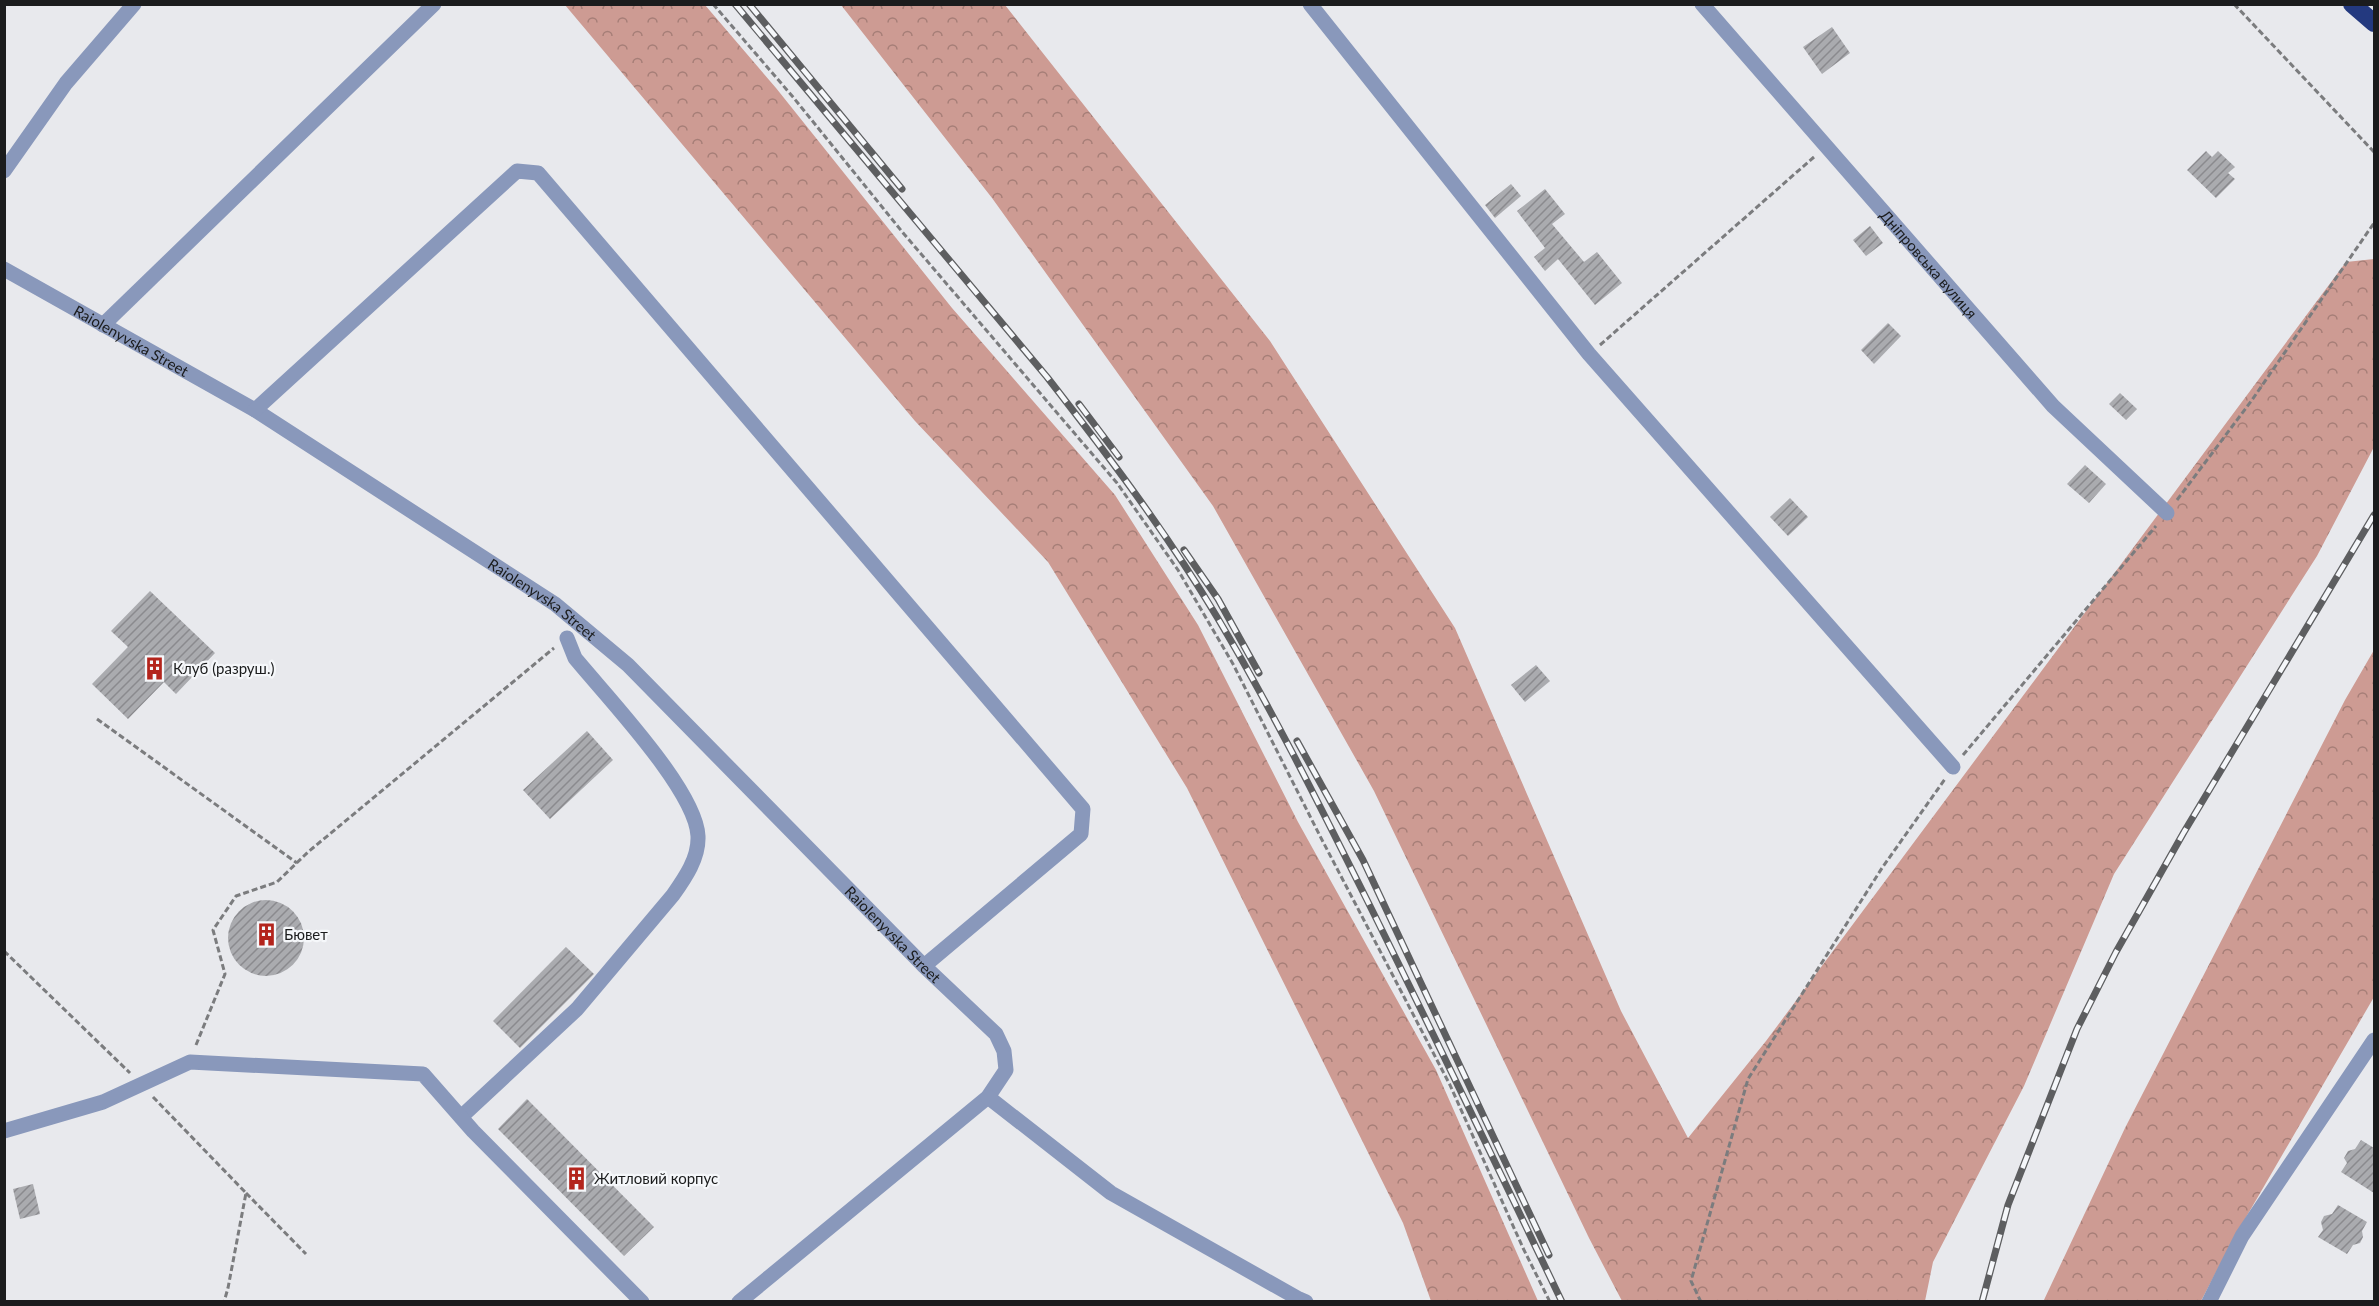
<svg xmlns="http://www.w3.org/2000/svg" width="2379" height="1306" viewBox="0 0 2379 1306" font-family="Lato,sans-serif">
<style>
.forest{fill:url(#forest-crowns)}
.building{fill:url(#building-hatch)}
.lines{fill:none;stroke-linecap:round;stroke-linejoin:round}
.path{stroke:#7b7c7e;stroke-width:3;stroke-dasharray:6 3;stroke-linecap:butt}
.minor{stroke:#8998bb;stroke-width:15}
.highway{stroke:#23397f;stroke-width:18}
.rail-casing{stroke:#5d5e60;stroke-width:7}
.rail{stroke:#f5f7fa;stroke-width:4.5;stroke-dasharray:14;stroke-linecap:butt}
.labels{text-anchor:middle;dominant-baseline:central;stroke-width:4.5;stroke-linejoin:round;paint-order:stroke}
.street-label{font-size:15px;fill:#1b1c1d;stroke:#f5f7fa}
.poi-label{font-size:15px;fill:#1b1c1d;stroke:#f5f7fa;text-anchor:start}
</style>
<defs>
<pattern id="forest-crowns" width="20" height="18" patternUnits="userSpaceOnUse" patternTransform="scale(1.5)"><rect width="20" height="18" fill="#cd9b93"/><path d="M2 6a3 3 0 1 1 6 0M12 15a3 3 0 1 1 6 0" fill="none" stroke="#a67e77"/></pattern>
<pattern id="building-hatch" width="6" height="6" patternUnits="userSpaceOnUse" patternTransform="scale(1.5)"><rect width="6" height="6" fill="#aaabaf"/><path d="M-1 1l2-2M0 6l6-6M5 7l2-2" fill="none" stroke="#8a8a8e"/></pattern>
</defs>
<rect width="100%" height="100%" fill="#e8e9ed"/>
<g class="forest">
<path d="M 565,5 L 705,5 L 776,88 L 952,308 L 1115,495 L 1198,625 L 1298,822 L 1436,1070 L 1538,1301 L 1431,1301 L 1403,1223 L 1187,788 L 1048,562 L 915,421 Z"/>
<path d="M 841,5 L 1005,5 L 1270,341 L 1455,628 L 1621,1011 L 1688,1138 L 1766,1041 L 2346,262 L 2374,259 L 2374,447 L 2317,556 L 2114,874 L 2024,1086 L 1933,1262 L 1925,1301 L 1622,1301 L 1589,1238 L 1374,791 L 1213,506 L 992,198 Z"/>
<path d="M 2374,650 L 2374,997 L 2234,1238 L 2201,1301 L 2043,1302 L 2125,1128 L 2345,700 Z"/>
</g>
<g class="building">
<path d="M 1832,27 L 1850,53 L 1822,74 L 1803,47 Z"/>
<path d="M 2206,151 L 2212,157 L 2218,151 L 2235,167 L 2228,173 L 2235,179 L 2216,198 L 2187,170 Z"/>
<path d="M 1511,184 L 1521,196 L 1495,218 L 1485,205 Z"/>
<path d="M 1545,189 L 1565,214 L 1552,224 L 1584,262 L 1597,252 L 1622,283 L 1595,305 L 1558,259 L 1545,271 L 1534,257 L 1545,248 L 1517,211 Z"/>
<path d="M 1870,226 L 1883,243 L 1866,256 L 1853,240 Z"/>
<path d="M 1888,323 L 1901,336 L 1874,364 L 1861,350 Z"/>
<path d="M 2120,393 L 2137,409 L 2126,420 L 2109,404 Z"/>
<path d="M 2085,465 L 2106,484 L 2089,503 L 2067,484 Z"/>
<path d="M 1790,498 L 1808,517 L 1788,536 L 1770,517 Z"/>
<path d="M 150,591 L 215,653 L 176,694 L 164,682 L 128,719 L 92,684 L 128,647 L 111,631 Z"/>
<path d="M 1536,665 L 1550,681 L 1525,702 L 1511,685 Z"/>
<path d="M 587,731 L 613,760 L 550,819 L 523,790 Z"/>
<circle cx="266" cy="938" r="38"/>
<path d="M 566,947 L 594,974 L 520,1048 L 493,1021 Z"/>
<path d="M 527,1099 L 654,1227 L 624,1256 L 498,1129 Z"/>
<path d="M 2361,1140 L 2374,1148 L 2374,1193 L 2341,1172 L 2347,1163 L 2344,1158 L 2348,1151 L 2355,1149 Z"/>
<path d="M 33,1184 L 40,1214 L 20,1219 L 13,1189 Z"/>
<path d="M 2338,1205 L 2367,1222 L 2362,1231 L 2363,1237 L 2360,1243 L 2353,1245 L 2347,1254 L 2318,1237 L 2323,1230 L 2321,1222 L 2324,1216 L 2332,1214 Z"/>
</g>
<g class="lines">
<g class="path">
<path d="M 713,4 L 793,97 L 904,234 L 1117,483 L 1178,570 L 1233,664 L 1320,836 L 1450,1085 L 1523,1248 L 1550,1302"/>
<path d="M 2234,4 L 2374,152"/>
<path d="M 1600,345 L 1814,157"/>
<path d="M 2177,500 L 2252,400 L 2374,223"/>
<path d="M 97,719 L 297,863"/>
<path d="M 1963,755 L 2156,526"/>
<path d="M 4,951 L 130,1073"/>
<path d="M 196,1045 L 225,974 L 213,930 L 236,896 L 277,882 L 308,852 L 554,648"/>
<path d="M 153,1097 L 246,1193 L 228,1288 L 224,1302"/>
<path d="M 246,1193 L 306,1254"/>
<path d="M 1701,1302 L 1691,1281 L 1748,1079 L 1882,868 L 1945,779"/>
</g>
<g class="minor">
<path d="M 1310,4 L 1589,354 L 1953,767"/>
<path id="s1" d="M 1702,4 L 2053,406 L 2167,513"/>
<path d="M 4,171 L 66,83 L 134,4"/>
<path id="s2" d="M 4,269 L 255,410 L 555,604 L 628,665 L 924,966 L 996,1034 L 1004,1051 L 1006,1070 L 988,1097 L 739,1302"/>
<path d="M 103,325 L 434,4"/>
<path d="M 255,410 L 517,171 L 538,173 L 1083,809 L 1081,834 L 924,966"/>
<path d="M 988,1097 L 1111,1193 L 1299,1299 L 1306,1302"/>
<path d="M 461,1117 L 577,1009 L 673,895 C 685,878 699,858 698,836 C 696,790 606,696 575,658 L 567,638"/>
<path d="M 4,1131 L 103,1102 L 190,1062 L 423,1074 L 473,1131 L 642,1302"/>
<path d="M 2209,1302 L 2242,1236 L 2374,1040"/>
</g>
<path class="highway" d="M 2352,4 L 2374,23"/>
<defs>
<g id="rail">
<path d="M 735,4 L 1047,377 C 1107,454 1167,533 1217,617 C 1273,711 1322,810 1371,908 C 1436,1039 1499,1170 1562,1302"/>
<path d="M 749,4 L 902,189"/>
<path d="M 1079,404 L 1119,457"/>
<path d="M 1184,550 L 1218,599 L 1259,673"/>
<path d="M 1297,741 L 1363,860 L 1549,1255"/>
<path d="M 1982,1302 L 2008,1205 L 2077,1029 L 2116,952 L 2184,832 L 2374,515"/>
</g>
</defs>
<use href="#rail" class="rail-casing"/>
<use href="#rail" class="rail"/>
</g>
<defs>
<symbol id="building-bare" viewBox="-9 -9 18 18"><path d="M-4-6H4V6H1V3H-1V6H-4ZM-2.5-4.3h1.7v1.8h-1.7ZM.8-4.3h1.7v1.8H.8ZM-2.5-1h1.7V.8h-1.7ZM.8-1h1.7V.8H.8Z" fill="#b3241c" stroke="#f5f7fa" stroke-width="2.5" paint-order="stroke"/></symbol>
</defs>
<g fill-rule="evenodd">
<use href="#building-bare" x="138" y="652" width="33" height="33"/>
<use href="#building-bare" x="250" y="918" width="33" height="33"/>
<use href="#building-bare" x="560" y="1162" width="33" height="33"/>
</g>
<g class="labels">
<g class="street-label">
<text stroke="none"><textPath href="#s1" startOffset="345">Дніпровська вулиця</textPath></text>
<text stroke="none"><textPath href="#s2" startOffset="146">Raiolenyvska Street</textPath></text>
<text stroke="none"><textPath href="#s2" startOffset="632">Raiolenyvska Street</textPath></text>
<text stroke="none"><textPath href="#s2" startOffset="1118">Raiolenyvska Street</textPath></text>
</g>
<g class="poi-label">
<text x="173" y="668">Клуб (разруш.)</text>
<text x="284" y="934">Бювет</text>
<text x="594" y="1178">Житловий корпус</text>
</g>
</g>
<rect width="2379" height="1306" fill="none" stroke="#1b1c1d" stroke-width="12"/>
</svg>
